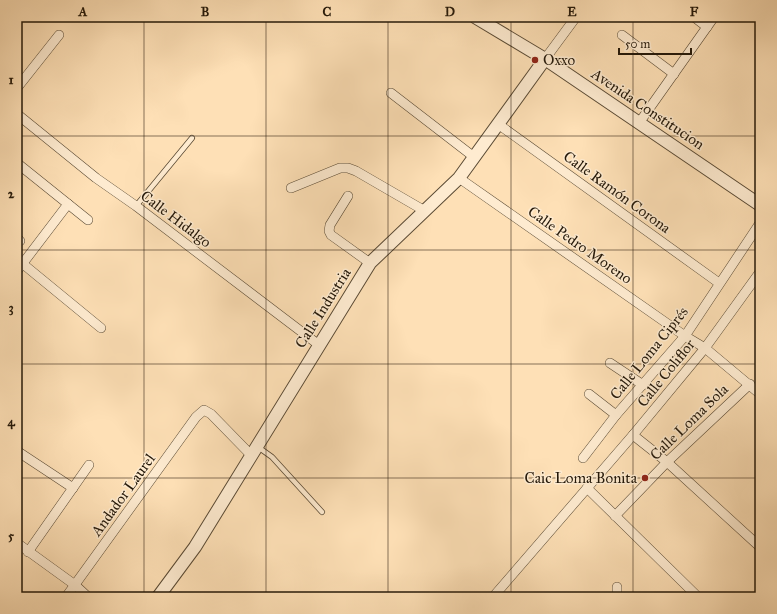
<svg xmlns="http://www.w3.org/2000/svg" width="777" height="614" viewBox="0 0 777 614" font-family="'IM FELL Great Primer',serif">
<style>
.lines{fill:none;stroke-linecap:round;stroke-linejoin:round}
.service-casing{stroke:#5a4a34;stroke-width:6}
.minor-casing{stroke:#5a4a34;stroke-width:10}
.tertiary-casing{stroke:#5a4a34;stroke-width:14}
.service{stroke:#feebd0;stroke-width:4.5}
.minor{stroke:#feebd0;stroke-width:9}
.tertiary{stroke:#feebd0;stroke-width:12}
.grid{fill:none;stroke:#241809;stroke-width:1;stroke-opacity:0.55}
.poi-dot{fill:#8f2418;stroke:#feebd0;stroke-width:1.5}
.labels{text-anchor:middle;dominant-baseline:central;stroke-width:3;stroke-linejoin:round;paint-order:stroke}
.poi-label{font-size:15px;fill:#241809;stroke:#feebd0;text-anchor:start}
.street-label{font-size:15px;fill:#241809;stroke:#feebd0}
.neatline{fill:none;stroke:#241809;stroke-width:1.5}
.grid-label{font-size:13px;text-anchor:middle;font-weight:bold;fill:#241809}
</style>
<rect width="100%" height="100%" fill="#fee0b6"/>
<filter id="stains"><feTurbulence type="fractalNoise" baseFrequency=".005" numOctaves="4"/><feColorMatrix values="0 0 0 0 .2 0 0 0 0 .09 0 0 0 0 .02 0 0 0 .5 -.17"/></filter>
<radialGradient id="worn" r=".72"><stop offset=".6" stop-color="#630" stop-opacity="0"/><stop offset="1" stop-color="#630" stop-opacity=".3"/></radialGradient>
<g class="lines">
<defs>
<g id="service">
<path d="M 136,206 L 192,138"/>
<path d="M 258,447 L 272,457 L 322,512"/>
</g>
<g id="minor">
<path d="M 694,17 L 707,27"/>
<path d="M 17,20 L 19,17"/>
<path d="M 622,35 L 674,74"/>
<path d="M 545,59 L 576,17"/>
<path d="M 17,88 L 59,35"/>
<path d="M 391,93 L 474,157"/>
<path d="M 17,114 L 96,178 L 136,206 L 319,345"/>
<path d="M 639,123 L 714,17"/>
<path d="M 498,124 L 719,283"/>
<path d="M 17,163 L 88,220"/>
<path d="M 459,178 L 685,336 L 705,348 L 760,394"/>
<path d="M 291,188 L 340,168 L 348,168 L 356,171 L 425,211"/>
<path d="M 348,196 L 330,225 L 329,231 L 331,235 L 370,263"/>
<path d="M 17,238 L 20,241"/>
<path d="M 23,264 L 101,328"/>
<path d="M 17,271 L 68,204"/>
<path d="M 610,363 L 643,385"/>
<path d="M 589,394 L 616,415"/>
<path d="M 633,435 L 667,462 L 760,547"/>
<path d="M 17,451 L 73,488"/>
<path d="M 583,458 L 616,415 L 685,336 L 760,223"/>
<path d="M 587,488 L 698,597"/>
<path d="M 615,516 L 667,462 L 750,384"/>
<path d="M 17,543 L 75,585 L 88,597"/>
<path d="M 28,552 L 89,465"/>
<path d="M 617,587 L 617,597"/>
<path d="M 66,597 L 196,417 L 204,410 L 211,414 L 251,455"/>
<path d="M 493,597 L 633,435 L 705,348 L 760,272"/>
</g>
<g id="tertiary">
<path d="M 475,17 L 545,59 L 760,205"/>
<path d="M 158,597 L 195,547 L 370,263 L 459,178 L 545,59"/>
</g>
</defs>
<use href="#service" class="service-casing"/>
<use href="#minor" class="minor-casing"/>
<use href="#tertiary" class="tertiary-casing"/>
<use href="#service" class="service"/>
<use href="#minor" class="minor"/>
<use href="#tertiary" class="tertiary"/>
</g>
<path class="grid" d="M 144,17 L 144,597M 266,17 L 266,597M 388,17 L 388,597M 511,17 L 511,597M 633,17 L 633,597M 17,136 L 760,136M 17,250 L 760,250M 17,364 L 760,364M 17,478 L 760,478"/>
<g class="poi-dot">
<circle cx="535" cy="60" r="4"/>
<circle cx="645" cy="478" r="4"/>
</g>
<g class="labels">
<g class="poi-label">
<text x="543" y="60">Oxxo</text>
<text x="637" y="478" text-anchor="end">Caic Loma Bonita</text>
</g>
<g class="street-label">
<text transform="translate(648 109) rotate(34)">Avenida Constitucion</text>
<text transform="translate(617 192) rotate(36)">Calle Ramón Corona</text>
<text transform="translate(176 219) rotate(37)">Calle Hidalgo</text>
<text transform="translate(580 245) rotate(35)">Calle Pedro Moreno</text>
<text transform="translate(323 308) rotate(-58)">Calle Industria</text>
<text transform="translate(649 353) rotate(-51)">Calle Loma Ciprés</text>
<text transform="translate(666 373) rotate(-51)">Calle Coliflor</text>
<text transform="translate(689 422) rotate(-44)">Calle Loma Sola</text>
<text transform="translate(123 495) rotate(-54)">Andador Laurel</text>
</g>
</g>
<rect width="777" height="614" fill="none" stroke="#fee0b6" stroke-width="44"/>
<path d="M619 48v6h72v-6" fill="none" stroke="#241809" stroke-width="2"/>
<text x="625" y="48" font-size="12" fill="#241809" stroke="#feebd0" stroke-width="3" paint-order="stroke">50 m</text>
<rect x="22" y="22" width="733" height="570" class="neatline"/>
<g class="grid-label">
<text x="83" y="16">A</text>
<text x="205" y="16">B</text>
<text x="327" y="16">C</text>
<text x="450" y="16">D</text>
<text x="572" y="16">E</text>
<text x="694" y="16">F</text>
<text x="11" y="84">1</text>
<text x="11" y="198">2</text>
<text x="11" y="312">3</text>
<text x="11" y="426">4</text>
<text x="11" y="540">5</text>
</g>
<rect width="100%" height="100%" filter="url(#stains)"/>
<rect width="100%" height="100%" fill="url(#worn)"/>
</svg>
